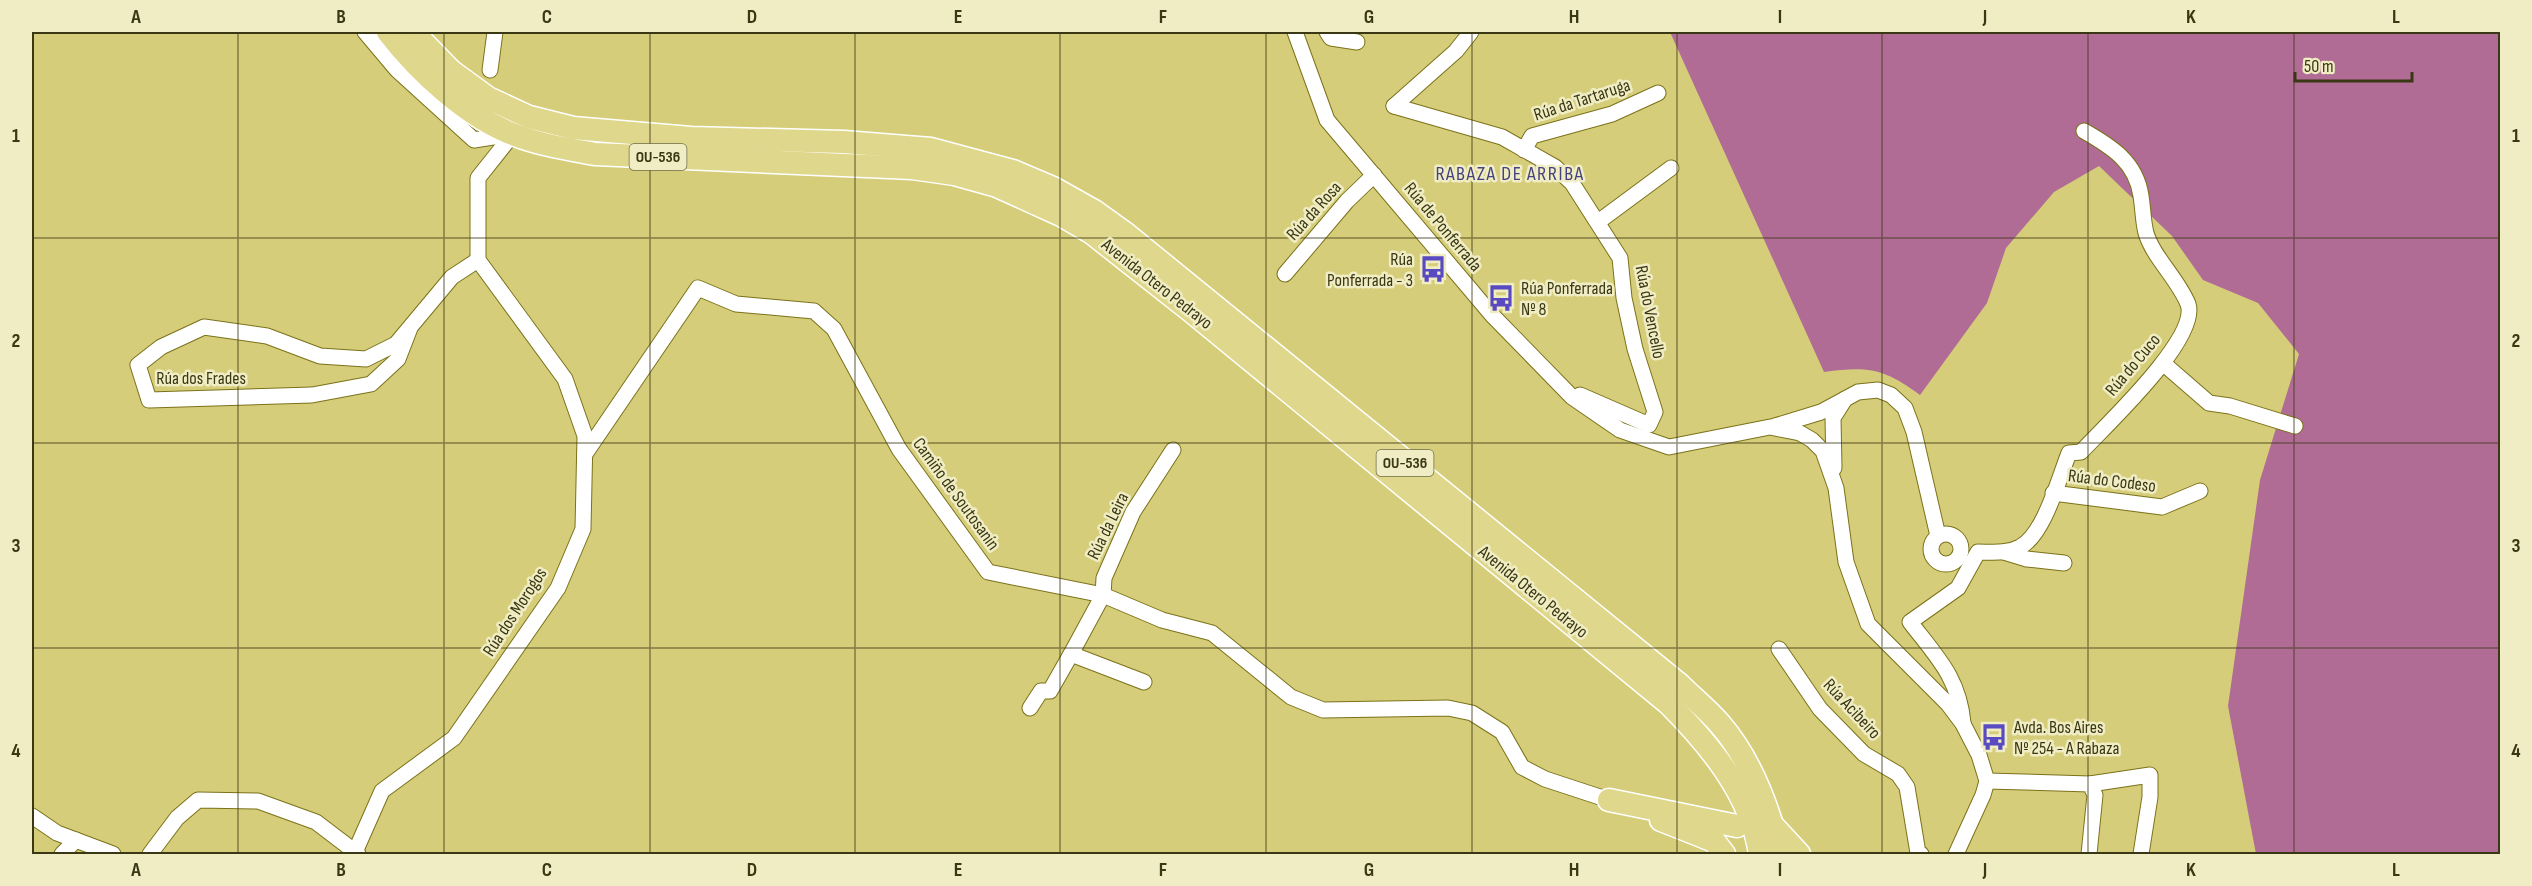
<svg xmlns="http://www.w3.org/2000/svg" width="2532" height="886" viewBox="0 0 2532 886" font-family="'Sofia Sans Condensed',sans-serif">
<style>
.forest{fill:#b06c95}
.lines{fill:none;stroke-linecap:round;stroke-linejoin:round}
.street-casing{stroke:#7b7219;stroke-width:17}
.primary-casing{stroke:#fff;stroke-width:25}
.street{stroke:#fff;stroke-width:15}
.primary{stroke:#dfd78b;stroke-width:22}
.grid{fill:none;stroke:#3a3714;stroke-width:1.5;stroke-opacity:0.55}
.labels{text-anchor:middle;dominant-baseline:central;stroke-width:5;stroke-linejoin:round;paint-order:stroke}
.shield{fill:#f0edc4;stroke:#716e49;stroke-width:1.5}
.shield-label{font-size:16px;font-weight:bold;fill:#3a3714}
.street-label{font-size:18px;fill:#3a3714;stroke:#f0edc4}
.poi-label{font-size:18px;fill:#3a3714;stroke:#f0edc4;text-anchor:start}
.neighbourhood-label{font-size:20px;letter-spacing:1.5px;fill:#45427f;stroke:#f0edc4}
.neatline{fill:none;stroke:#3a3714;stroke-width:2}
.grid-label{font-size:20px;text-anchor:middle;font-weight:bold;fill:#3a3714}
</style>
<rect width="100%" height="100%" fill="#d5cd7a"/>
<path class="forest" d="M 1670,32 L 2500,32 L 2500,854 L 2256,854 L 2228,706 L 2260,480 L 2299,354 L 2258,303 L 2203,280 L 2172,236 L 2099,166 L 2054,192 L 2006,248 L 1987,303 L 1920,395 C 1884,368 1867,366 1824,372 Z"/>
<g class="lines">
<defs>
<g id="street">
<path d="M 365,32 L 397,70 L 474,140 L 513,134"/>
<path d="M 1295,32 L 1327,120 L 1492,315 L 1572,397 L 1620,430 L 1669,447 L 1770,427 L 1800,433 L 1812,440 L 1823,451 L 1836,488 L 1846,562 L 1868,624 L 1948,704 L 1963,724 L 1979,755 L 1987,781 L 1983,795 L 1956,854"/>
<path d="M 1327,32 L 1331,38 L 1357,42"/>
<path d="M 490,70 L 495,32"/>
<path d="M 1394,106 L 1502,137 L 1555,167 L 1572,183 L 1620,258 L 1624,298 L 1635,349 L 1655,412 L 1649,425 L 1580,395"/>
<path d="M 1394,106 L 1456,51 L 1471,32"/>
<path d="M 1524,150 L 1532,136 L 1612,114 L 1658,93"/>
<path d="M 1598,222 L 1671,168"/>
<path d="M 1285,274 L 1347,201 L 1374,175"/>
<path d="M 410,328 L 398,359 L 371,384 L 312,395 L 149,400 L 138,365 L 161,347 L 204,327 L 267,336 L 320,356 L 366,359 L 396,344 L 452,277 L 478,260"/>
<path d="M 2164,364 L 2209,403 L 2230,406 L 2295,426"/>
<path d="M 1775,426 L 1821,412 L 1858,392 L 1878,390 L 1891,395 L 1905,408 L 1914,432 L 1938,536"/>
<path d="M 585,454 L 698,288 L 736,304 L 814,311 L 834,329 L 899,449 L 988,572 L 1103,595 L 1162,620 L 1212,633 L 1291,697 L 1323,710 L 1448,708 L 1472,713 L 1502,732 L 1522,767 L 1545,779 L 1609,800"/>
<path d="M 1834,468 L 1833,418 L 1845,399"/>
<path d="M 2053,493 L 2162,507 L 2200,491"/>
<circle cx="1946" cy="549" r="15"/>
<path d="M 2004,552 L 2027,559 L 2064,563"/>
<path d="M 1779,649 L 1820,709 L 1864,754 L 1898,774 L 1907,787 L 1918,853 L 1921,854"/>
<path d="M 1144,682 L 1071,654 L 1103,595 L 1104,578 L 1133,512 L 1173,450"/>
<path d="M 1030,708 L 1041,691 L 1050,691 L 1071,654"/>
<path d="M 1963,723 C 1959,678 1937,657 1910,622 L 1958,588 L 1978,552 C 1992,552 2007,554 2020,547 C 2044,535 2059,478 2069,453 L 2081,452 C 2105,426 2200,338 2188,304 C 2178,279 2153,257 2146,233 C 2143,222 2143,208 2141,196 C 2136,162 2112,147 2084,131"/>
<path d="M 1987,781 L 2090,784 L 2095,795 L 2089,854"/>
<path d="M 2090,784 L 2150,775 L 2150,797 L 2141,854"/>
<path d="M 32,816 L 57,833 L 113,854"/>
<path d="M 355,852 L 382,791 L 454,738 L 558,588 L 583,529 L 585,436 L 565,379 L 478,260 L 478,178 L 513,134"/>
<path d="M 62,854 L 76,840"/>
<path d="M 150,854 L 177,818 L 198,800 L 258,801 L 316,822 L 358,854"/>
</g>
<g id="primary">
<path d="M 388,32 C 418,71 467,117 515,135 C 541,145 568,149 595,154 L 912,168 L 954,174 L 997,186 L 1061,215 L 1092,233 L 1191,311 L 1668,703 C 1709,744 1751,794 1760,854"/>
<path d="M 413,32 L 451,71 L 488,98 L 529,117 L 573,128 L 691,138 L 844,142 L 931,149 L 1013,171 L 1053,188 L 1094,211 L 1126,234 L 1680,685 C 1693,698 1708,710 1720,724 C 1751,760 1769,809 1780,854"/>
<path d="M 1609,800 L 1737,826"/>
<path d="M 1661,820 L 1714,841 L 1724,854"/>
<path d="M 1774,827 L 1799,854"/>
</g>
</defs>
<use href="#street" class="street-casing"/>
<use href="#primary" class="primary-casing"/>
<use href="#street" class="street"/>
<use href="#primary" class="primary"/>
</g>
<path class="grid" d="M 238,32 L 238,854M 444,32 L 444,854M 650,32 L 650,854M 855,32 L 855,854M 1060,32 L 1060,854M 1266,32 L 1266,854M 1472,32 L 1472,854M 1677,32 L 1677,854M 1882,32 L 1882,854M 2088,32 L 2088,854M 2294,32 L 2294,854M 32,238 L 2500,238M 32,443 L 2500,443M 32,648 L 2500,648"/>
<defs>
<symbol id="bus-bare" viewBox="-9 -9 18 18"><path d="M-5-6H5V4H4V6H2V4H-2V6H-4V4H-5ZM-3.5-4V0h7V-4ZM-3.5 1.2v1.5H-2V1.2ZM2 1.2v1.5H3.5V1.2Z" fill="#594ac2" stroke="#f0edc4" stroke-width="2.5" paint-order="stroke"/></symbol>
</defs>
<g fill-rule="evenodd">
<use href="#bus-bare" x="1414" y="250" width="38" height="38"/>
<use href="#bus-bare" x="1482" y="279" width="38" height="38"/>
<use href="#bus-bare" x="1975" y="718" width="38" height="38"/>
</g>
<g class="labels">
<g class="shield">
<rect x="629.5" y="144" width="57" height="26" rx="4.5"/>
<rect x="1376.5" y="450" width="57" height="26" rx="4.5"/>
</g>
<g class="shield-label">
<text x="658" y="157">OU-536</text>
<text x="1405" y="463">OU-536</text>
</g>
<g class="street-label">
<text transform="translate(1582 100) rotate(-18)">Rúa da Tartaruga</text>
<text transform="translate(1314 211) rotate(-48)">Rúa da Rosa</text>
<text transform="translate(1443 227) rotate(50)">Rúa de Ponferrada</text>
<text transform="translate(1157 284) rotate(38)">Avenida Otero Pedrayo</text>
<text transform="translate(1650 312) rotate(79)">Rúa do Vencello</text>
<text transform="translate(2133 365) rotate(-50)">Rúa do Cuco</text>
<text x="201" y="378">Rúa dos Frades</text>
<text transform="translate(2112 481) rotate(7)">Rúa do Codeso</text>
<text transform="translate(956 494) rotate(54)">Camiño de Soutosanín</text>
<text transform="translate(1108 526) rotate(-64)">Rúa da Leira</text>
<text transform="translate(1533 592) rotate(39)">Avenida Otero Pedrayo</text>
<text transform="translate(515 612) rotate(-57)">Rúa dos Morogos</text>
<text transform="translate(1852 709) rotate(47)">Rúa Acibeiro</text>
</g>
<g class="poi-label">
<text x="1413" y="259" text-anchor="end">Rúa<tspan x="1413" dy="21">Ponferrada - 3</tspan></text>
<text x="1521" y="288">Rúa Ponferrada<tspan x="1521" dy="21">Nº 8</tspan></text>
<text x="2014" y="727">Avda. Bos Aires<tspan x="2014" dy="21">Nº 254 - A Rabaza</tspan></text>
</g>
<g class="neighbourhood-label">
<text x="1510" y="174">RABAZA DE ARRIBA</text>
</g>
</g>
<rect width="2532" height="886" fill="none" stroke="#f0edc4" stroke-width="66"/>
<path d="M2295 72v9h117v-9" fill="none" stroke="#3a3714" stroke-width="3"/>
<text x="2304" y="72" font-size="18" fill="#3a3714" stroke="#f0edc4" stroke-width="4.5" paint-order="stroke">50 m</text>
<rect x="33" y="33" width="2466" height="820" class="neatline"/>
<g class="grid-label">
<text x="136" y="23">A</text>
<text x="341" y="23">B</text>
<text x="547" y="23">C</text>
<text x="752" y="23">D</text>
<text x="958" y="23">E</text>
<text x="1163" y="23">F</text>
<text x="1369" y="23">G</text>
<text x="1574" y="23">H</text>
<text x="1780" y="23">I</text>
<text x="1985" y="23">J</text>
<text x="2191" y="23">K</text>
<text x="2396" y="23">L</text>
<text x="16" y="142">1</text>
<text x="2516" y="142">1</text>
<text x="16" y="347">2</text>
<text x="2516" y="347">2</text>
<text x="16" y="552">3</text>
<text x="2516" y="552">3</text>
<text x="16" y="757">4</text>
<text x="2516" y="757">4</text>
<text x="136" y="876">A</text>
<text x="341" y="876">B</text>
<text x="547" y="876">C</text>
<text x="752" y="876">D</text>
<text x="958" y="876">E</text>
<text x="1163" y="876">F</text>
<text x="1369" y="876">G</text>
<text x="1574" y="876">H</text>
<text x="1780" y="876">I</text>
<text x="1985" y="876">J</text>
<text x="2191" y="876">K</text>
<text x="2396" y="876">L</text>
</g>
</svg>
